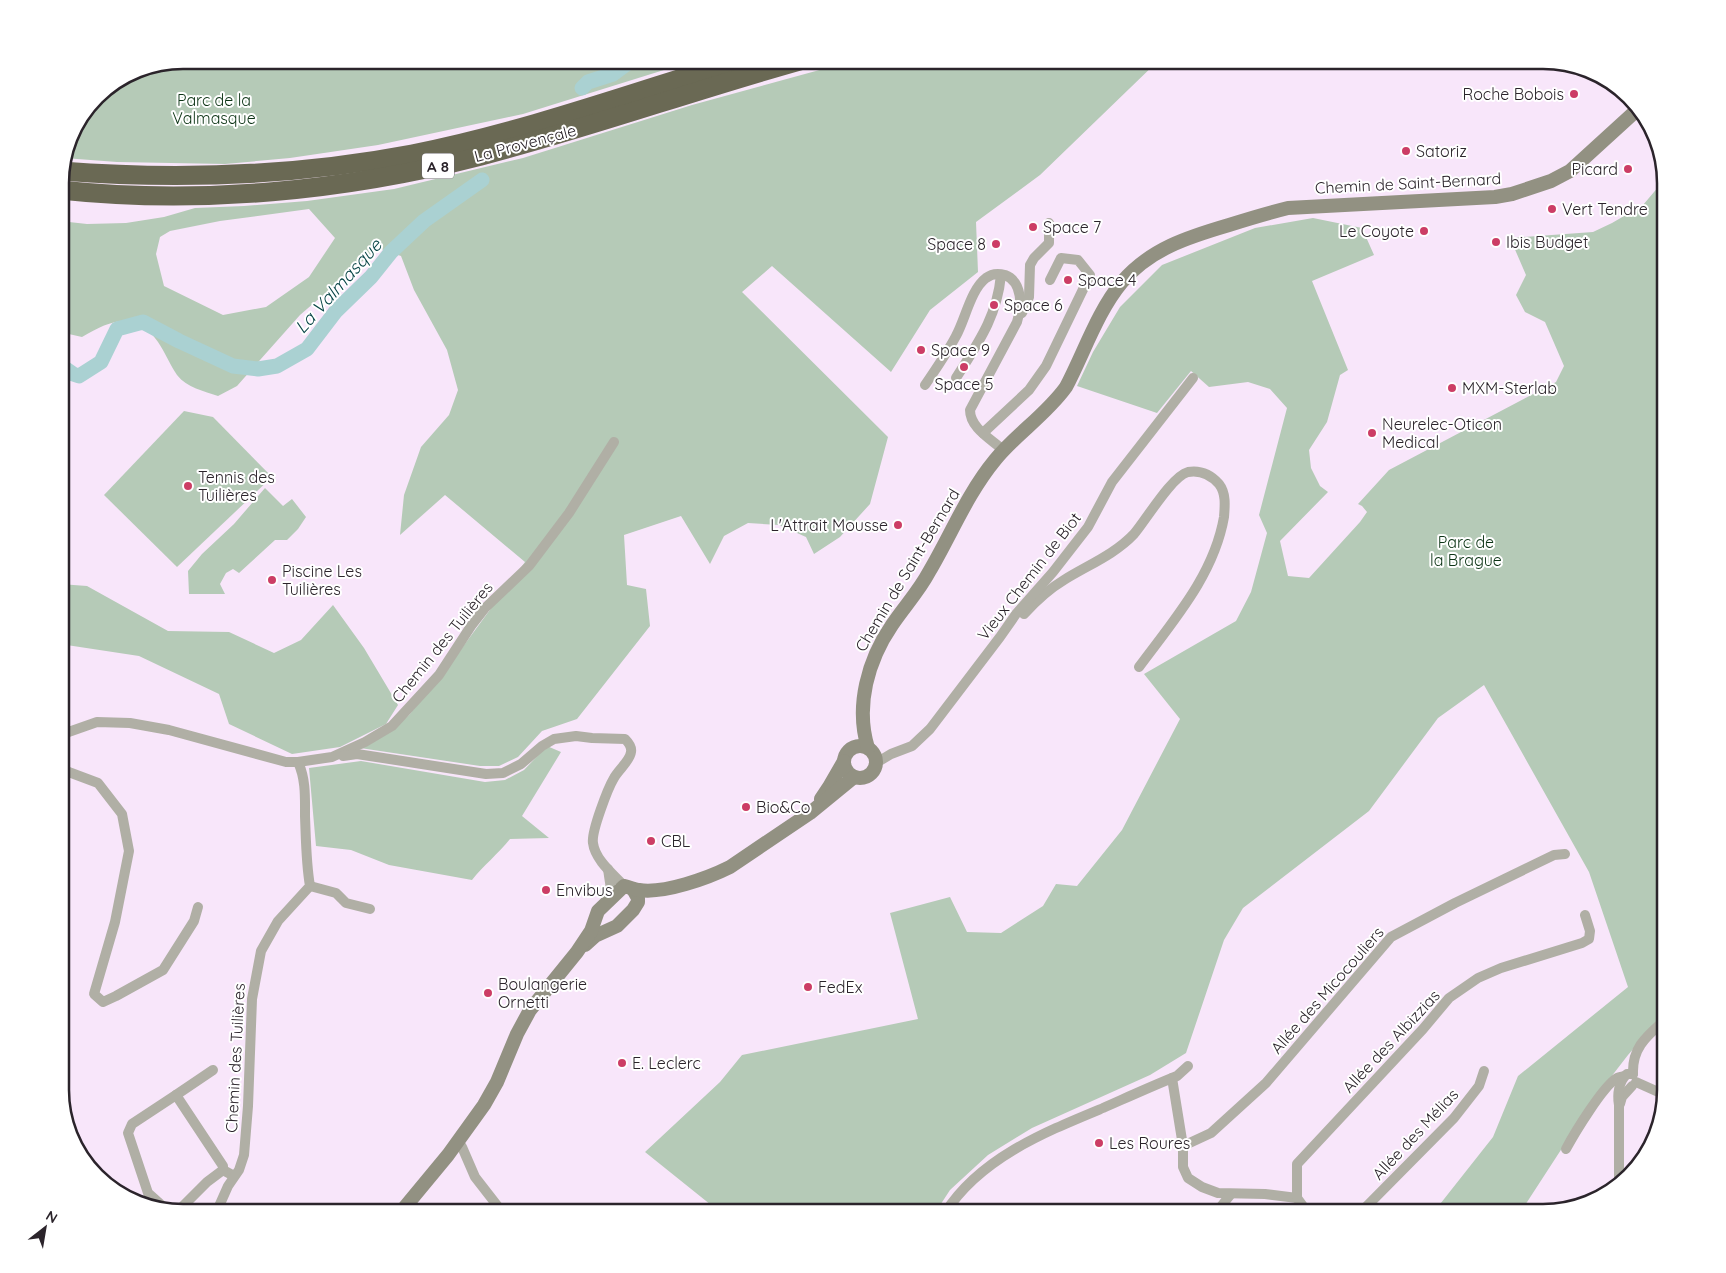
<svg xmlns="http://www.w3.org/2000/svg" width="1726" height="1273" viewBox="0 0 1726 1273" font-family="Quicksand,sans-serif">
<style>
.green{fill:#b5cab7;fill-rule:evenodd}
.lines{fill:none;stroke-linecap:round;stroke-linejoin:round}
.river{stroke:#aad1d2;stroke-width:15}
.street{stroke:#b0afa5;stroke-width:10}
.secondary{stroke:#929182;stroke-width:14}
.highway{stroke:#6a6954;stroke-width:19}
.poi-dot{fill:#cc3d65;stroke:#fff;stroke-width:2}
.labels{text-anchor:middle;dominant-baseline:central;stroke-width:4;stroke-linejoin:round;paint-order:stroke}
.shield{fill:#fff;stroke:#6b666b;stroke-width:1}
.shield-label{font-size:15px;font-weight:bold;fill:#2b242b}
.poi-label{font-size:16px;fill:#2b242b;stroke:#fff;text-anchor:start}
.park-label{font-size:16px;fill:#0c3415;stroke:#fff}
.street-label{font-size:16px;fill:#2b242b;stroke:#fff}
.water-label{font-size:18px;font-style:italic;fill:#074446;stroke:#fff}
.rim{fill:none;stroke:#2b242b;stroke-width:2.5}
</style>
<rect width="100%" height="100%" fill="#f8e6fa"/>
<g class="green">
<path d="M 182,60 L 696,60 L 523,114 L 378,145 L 290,158 L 225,164 L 117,162 L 64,158 L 72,128 L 101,91 L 136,69 Z"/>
<path d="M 856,60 L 1159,60 L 1040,175 L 976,222 L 978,272 L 930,310 L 891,372 L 772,266 L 742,292 L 888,437 L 870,504 L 840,537 L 814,554 L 806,537 L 779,525 L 748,523 L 724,536 L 710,564 L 681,516 L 624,535 L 627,585 L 646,589 L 650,626 L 577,719 L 542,731 L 518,757 L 499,766 L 480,766 L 360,748 L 388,733 L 409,715 L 448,667 L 525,562 L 445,495 L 400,535 L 404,495 L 421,447 L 449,415 L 458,390 L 447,350 L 414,290 L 401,256 L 378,248 L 300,315 L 237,386 L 218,396 C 204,391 187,388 177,375 C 170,365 165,352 158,342 C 136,310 111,320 82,337 L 60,332 L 60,221 L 87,224 L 126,223 L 164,217 L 195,208 L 244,206 L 307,201 L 394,189 L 523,158 L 692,105 ZM 309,209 L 335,238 L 309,277 L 266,307 L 223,315 L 164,286 L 156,254 L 160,237 L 170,231 L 220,221 Z"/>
<path d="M 1665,179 L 1666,1011 L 1628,1055 L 1594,1099 L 1520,1213 L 1433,1213 L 1493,1137 L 1518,1076 L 1628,987 L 1589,872 L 1484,685 L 1438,718 L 1369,811 L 1243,908 L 1224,940 L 1186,1053 L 1150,1075 L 1032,1128 L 988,1155 L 950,1190 L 935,1213 L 721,1213 L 645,1152 L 720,1082 L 742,1055 L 918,1019 L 890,913 L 950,897 L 967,932 L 1001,933 L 1043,906 L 1056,884 L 1077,886 L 1122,830 L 1180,719 L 1144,674 L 1236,621 L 1251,592 L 1267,533 L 1259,515 L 1287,408 L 1270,389 L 1248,382 L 1209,387 L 1191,371 L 1157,413 L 1077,386 L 1093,352 L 1120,307 L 1162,265 L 1255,228 L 1313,218 L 1362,228 L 1374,255 L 1312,281 L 1348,370 L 1340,375 L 1327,422 L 1309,450 L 1311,468 L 1320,486 L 1328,492 L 1280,541 L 1288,576 L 1309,578 L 1360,522 L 1367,512 L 1362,506 L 1358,504 L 1389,470 L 1556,382 L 1564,366 L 1545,322 L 1525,312 L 1516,295 L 1526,275 L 1510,238 L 1593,232 L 1612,223 L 1643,205 Z"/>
<path d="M 184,411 L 213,417 L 272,477 L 177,567 L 104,495 Z"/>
<path d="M 265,488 L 283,506 L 292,499 L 306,517 L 298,529 L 287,540 L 275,540 L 239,573 L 233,569 L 226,573 L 220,584 L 225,594 L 189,594 L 188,571 L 202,554 L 234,524 Z"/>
<path d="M 60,584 L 87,586 L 168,631 L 229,632 L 274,653 L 301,640 L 333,605 L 364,648 L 398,705 L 386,724 L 340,747 L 292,754 L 229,724 L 219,694 L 139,656 L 60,644 Z"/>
<path d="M 547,746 L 561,752 L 522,816 L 549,838 L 510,839 C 498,854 483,866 472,880 L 389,865 L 351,850 L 316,846 L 309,768 L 361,761 L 485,782 L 505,780 L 524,770 Z"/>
</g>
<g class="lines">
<g class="river">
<path d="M 582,88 L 588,82 L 613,74 L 632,60"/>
<path d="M 60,365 L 73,374 L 79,376 L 101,362 L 117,329 L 143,322 L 179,341 L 233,366 L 258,369 L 277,366 L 307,349 L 336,311 L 371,277 L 391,252 L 424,221 L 482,180"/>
</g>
<g class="street">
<path d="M 1022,313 L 1029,297 L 1030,265 L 1034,258 L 1049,243 L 1049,223"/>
<path d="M 956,378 C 978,343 997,317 1001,275"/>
<path d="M 925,385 C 936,369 947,353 956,336 C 965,320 971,289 986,278 C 991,274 998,273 1005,275 C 1023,282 1022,307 1017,322 L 970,410 C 970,428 991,439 1003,450"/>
<path d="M 983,433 L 1029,390 L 1046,366 L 1090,275 L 1078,260 L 1061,258 L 1050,280"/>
<path d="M 1024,614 C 1036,601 1049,589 1064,580 C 1088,565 1114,555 1134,534 C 1146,520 1172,476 1188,472 C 1200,470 1211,475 1219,484 C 1226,493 1225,505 1224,517 C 1214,575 1173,621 1139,667"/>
<path d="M 60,735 L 97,722 L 130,723 L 169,730 L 286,762 L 298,762 L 332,757 L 365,742 L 392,726 L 439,675 L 471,626 L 485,608 L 529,566 L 569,513 L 614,442"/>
<path d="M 343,756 L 357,754 L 370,756 L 486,774 L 503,773 L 521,764 L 542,746 L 554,739 L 576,736 L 592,738 L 625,739 C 629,743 632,747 631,752 C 630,761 618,770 614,778 C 608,788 591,832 593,843 C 595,860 614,875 624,886"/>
<path d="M 876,763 L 891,754 L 912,746 L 930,729 L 1000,637 L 1016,614 L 1053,572 L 1088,527 L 1112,482 L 1193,378"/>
<path d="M 60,771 L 66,771 L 98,783 L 122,814 L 129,851 L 115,922 L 94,994 L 103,1002 L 116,996 L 163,970 L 194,921 L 198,907"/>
<path d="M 608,869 L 612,896"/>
<path d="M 310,886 L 336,893 L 346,903 L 370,909"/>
<path d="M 1633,1074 C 1632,1047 1647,1036 1666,1019"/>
<path d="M 1172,1078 L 1183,1146 L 1183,1167 L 1188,1178 L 1202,1187 L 1218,1193 L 1265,1194 L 1297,1198 L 1308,1213"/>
<path d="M 1636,1082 L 1665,1095"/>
<path d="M 176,1095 L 213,1070"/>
<path d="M 1620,1104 L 1622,1097 L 1632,1086"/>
<path d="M 458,1141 L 462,1147 L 475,1177 L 503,1213"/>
<path d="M 1183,1146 L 1211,1133 L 1266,1083 L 1391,937 L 1455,903 L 1554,855 L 1565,854"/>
<path d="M 1566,1149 C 1574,1134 1603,1086 1617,1078 C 1619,1077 1622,1077 1624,1076"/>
<path d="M 1619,1183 L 1619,1105 C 1617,1094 1619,1081 1627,1074 L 1633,1074"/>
<path d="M 1297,1198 L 1297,1164 L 1423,1029 L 1449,998 L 1478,978 L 1501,968 L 1582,943 L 1589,939 L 1590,931 L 1585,915"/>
<path d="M 168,1211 L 148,1193 L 128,1133 L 132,1124 L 176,1095 L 223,1166 L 223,1170 L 234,1176"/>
<path d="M 177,1212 L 207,1182 L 223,1170"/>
<path d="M 216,1213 L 228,1186 L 239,1170 L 244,1155 L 248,1106 L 252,999 L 261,951 L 278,921 L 310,886 C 306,863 306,840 305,816 C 305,798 306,779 298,762"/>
<path d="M 945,1213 C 980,1158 1045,1132 1103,1108 C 1128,1097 1152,1086 1177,1076 L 1188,1066"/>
<path d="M 1208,1213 L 1219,1209 L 1231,1194"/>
<path d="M 1360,1213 L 1454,1118 L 1479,1086 L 1484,1071"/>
</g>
<g class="secondary">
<circle cx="860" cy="762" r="16"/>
<path d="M 868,748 C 855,706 868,660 892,625 C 904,607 919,591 929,572 C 951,535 967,494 995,460 C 1016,434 1046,415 1066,387 C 1084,353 1097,312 1122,282 C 1150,249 1188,237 1229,225 C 1248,219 1268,213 1288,208 L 1495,197 L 1512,194 L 1551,181 L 1570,171 L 1638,109"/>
<path d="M 821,799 L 829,787 L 844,761"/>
<path d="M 585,945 L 595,936 L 617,926 L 633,910 L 638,902 L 638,898 L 633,889"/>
<path d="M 400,1213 L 448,1155 L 484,1105 L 497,1082 L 517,1034 L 530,1010 L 577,952 L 591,931 L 598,911 L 624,886 C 630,887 634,890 639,890 C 664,894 708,878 730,867 L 810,813 L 854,777"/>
</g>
<g class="highway">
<path d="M 61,171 C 178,180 296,176 412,154 C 523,132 631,93 739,60"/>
<path d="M 60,190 C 200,205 345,191 481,156 C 589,128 695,90 803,60"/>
</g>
</g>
<g class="poi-dot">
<circle cx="1574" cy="94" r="5"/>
<circle cx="1406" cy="151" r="5"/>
<circle cx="1628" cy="169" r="5"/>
<circle cx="1552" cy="209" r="5"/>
<circle cx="1033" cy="227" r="5"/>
<circle cx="1424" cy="231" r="5"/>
<circle cx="1496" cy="242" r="5"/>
<circle cx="996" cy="244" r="5"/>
<circle cx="1068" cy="280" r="5"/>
<circle cx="994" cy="305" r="5"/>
<circle cx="921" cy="350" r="5"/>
<circle cx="964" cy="367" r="5"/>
<circle cx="1452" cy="388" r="5"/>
<circle cx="1372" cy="433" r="5"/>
<circle cx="188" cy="486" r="5"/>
<circle cx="898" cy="525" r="5"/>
<circle cx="272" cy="580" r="5"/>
<circle cx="746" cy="807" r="5"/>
<circle cx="651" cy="841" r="5"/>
<circle cx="546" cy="890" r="5"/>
<circle cx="808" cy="987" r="5"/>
<circle cx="488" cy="993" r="5"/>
<circle cx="622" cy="1063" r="5"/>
<circle cx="1099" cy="1143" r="5"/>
</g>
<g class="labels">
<rect class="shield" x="422" y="153.5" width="32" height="25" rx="4"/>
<g class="shield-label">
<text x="438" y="166">A 8</text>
</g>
<g class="poi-label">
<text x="1564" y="94" text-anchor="end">Roche Bobois</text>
<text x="1416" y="151">Satoriz</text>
<text x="1618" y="169" text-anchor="end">Picard</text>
<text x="1562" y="209">Vert Tendre</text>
<text x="1043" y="227">Space 7</text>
<text x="1414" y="231" text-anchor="end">Le Coyote</text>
<text x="1506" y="242">Ibis Budget</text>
<text x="986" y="244" text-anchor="end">Space 8</text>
<text x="1078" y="280">Space 4</text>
<text x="1004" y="305">Space 6</text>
<text x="931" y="350">Space 9</text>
<text x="964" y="384" text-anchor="middle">Space 5</text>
<text x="1462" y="388">MXM-Sterlab</text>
<text x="1382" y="424">Neurelec-Oticon<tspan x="1382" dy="18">Medical</tspan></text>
<text x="198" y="477">Tennis des<tspan x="198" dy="18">Tuilières</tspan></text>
<text x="888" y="525" text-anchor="end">L'Attrait Mousse</text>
<text x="282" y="571">Piscine Les<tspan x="282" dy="18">Tuilières</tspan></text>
<text x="756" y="807">Bio&amp;Co</text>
<text x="661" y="841">CBL</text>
<text x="556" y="890">Envibus</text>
<text x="498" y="984">Boulangerie<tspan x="498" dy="18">Ornetti</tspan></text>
<text x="818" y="987">FedEx</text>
<text x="632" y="1063">E. Leclerc</text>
<text x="1109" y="1143">Les Roures</text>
</g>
<g class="park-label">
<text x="214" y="100">Parc de la<tspan x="214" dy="18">Valmasque</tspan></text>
<text x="1466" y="542">Parc de<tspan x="1466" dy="18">la Brague</tspan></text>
</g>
<g class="street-label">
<text transform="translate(525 143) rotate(-15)">La Provençale</text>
<text transform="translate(1408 183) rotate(-3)">Chemin de Saint-Bernard</text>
<text transform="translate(907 570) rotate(-59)">Chemin de Saint-Bernard</text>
<text transform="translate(1029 576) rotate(-52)">Vieux Chemin de Biot</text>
<text transform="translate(442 642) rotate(-51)">Chemin des Tuilières</text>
<text transform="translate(1327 990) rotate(-49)">Allée des Micocouliers</text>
<text transform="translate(1391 1041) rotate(-47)">Allée des Albizzias</text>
<text transform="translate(235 1058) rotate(-87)">Chemin des Tuilières</text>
<text transform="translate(1415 1134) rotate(-47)">Allée des Mélias</text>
</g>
<g class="water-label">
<text transform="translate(338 286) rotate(-48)">La Valmasque</text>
</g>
</g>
<path d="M0 0H1726V1273H0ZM183 69H1543A114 114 0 0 1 1657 183V1090A114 114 0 0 1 1543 1204H183A114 114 0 0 1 69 1090V183A114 114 0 0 1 183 69Z" fill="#fff" fill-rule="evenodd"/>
<path class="rim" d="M183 69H1543A114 114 0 0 1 1657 183V1090A114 114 0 0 1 1543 1204H183A114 114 0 0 1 69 1090V183A114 114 0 0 1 183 69Z"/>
<g transform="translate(45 1228) rotate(31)" stroke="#ffffff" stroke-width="4" paint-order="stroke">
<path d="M0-4L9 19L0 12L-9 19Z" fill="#2b242b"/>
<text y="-8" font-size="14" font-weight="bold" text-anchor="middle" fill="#2b242b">N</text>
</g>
</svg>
